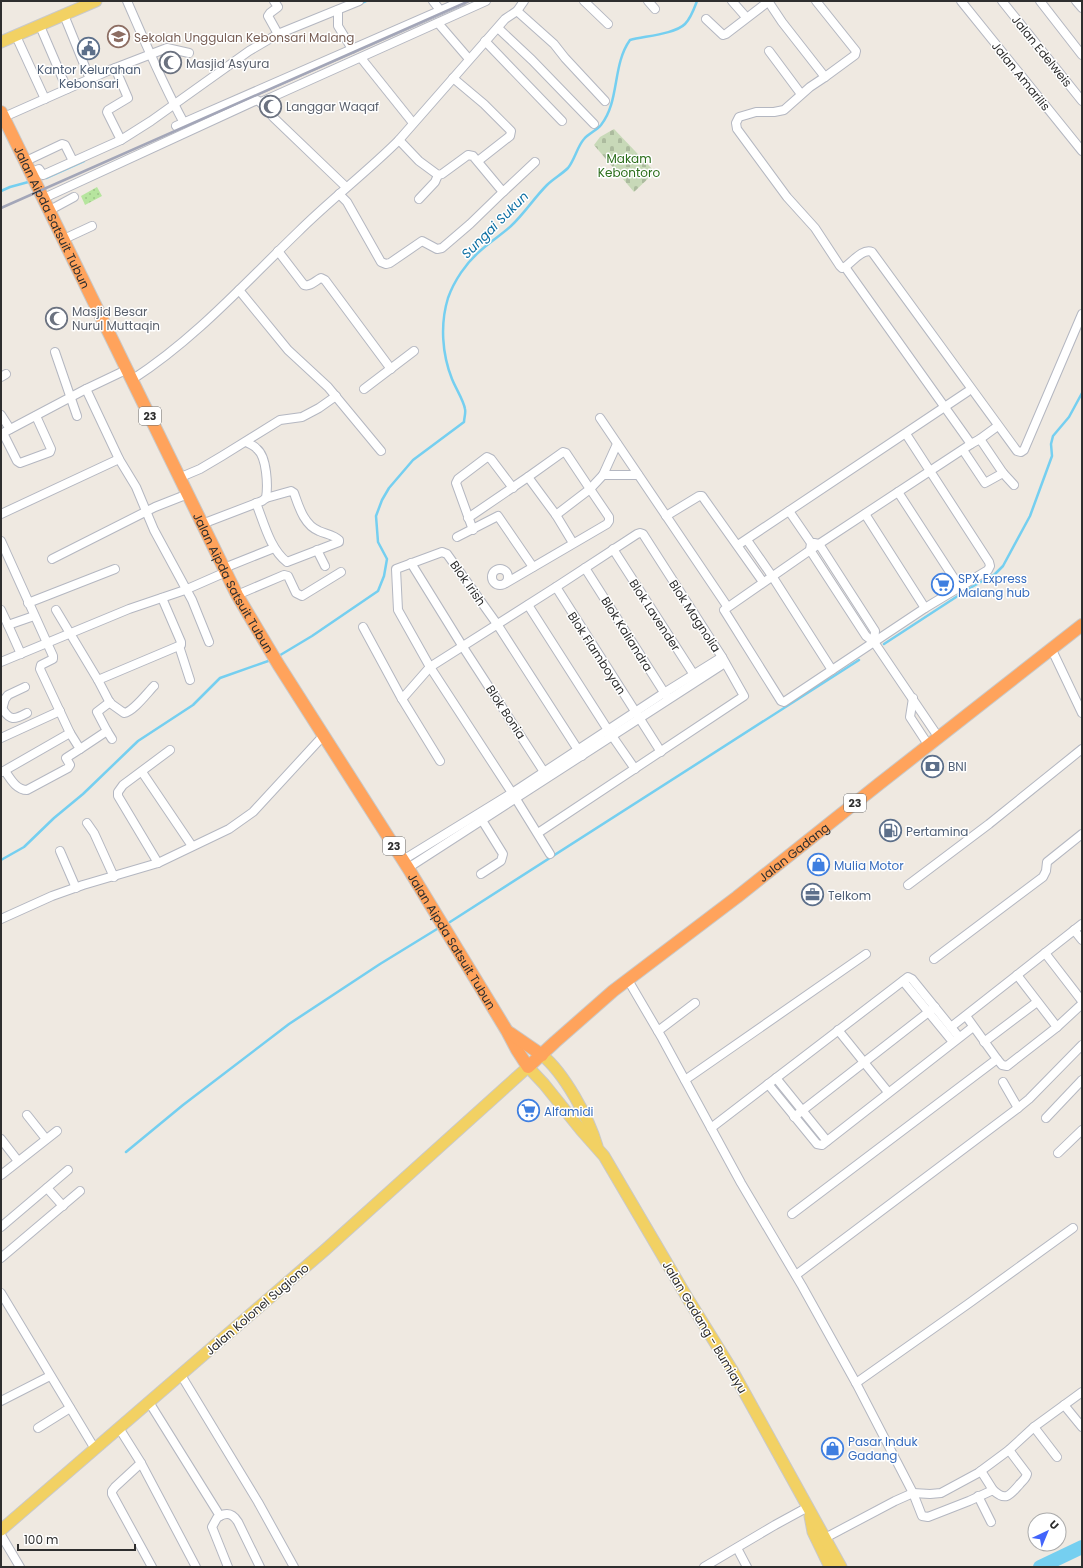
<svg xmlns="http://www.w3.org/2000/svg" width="1083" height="1568" viewBox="0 0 1083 1568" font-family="Poppins,sans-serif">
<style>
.grass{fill:url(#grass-dots)}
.cemetery{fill:url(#cemetery-stones)}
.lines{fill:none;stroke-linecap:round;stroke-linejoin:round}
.stream{stroke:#75cff0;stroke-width:2.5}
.river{stroke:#75cff0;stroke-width:14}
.minor-casing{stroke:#b4b7c1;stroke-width:10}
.major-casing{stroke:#c9c9c9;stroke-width:13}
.highway-casing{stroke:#c9c9c9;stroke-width:14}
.minor{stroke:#fff;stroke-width:8}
.major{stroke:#f2d163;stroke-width:11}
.highway{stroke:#ffa35c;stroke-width:12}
.rail{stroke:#a3a6b8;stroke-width:2.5}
.labels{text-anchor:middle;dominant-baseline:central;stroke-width:3;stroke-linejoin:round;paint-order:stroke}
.shield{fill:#fff;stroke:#6d6d6d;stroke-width:1}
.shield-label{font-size:11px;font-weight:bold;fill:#2e2e2e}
.education-label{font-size:12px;fill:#785e54;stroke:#fff;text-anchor:start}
.street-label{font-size:12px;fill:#2e2e2e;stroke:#fff}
.worship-label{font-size:12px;fill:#5b616d;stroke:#fff;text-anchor:start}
.service-label{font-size:12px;fill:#4e5e75;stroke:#fff;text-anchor:start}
.park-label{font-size:12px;fill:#2c6e1b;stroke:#fff}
.shop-label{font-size:12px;fill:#366cbe;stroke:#fff;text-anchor:start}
.water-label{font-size:13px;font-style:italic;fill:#0d6fa3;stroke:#fff}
</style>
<defs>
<pattern id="grass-dots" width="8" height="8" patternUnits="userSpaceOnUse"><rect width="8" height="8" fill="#b6e59e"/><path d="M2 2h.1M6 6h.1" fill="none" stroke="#9dc588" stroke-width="1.8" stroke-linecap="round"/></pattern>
<pattern id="cemetery-stones" width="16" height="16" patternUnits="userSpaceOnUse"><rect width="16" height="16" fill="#c8d9b8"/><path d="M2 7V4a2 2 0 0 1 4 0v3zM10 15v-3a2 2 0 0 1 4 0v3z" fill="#acbb9e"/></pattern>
</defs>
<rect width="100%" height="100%" fill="#efe9e1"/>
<path class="grass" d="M 97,187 L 102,196 L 85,205 L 81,196 Z"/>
<path class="cemetery" d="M 614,129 L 655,172 L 634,192 L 594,145 L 600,137 Z"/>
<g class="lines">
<g class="stream">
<path d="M 359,4 L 366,1"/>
<path d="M 46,178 L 84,161"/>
<path d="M 1,191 L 10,187 L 32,181"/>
<path d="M 884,644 L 970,588 L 995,574 L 1003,566 L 1030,516 L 1052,456 L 1051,444 L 1053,436 L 1069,417 L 1082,393"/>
<path d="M 277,657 L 312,636 L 378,591 L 384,576 L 387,559 L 378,542 L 376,516 L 382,500 L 389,488 L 413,460 L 464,422 C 464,418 466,413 465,409 C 464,401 455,387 452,379 C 442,354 440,324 448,298 C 454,281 466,263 480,251 C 490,242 501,235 511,226 C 524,214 534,198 547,185 C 553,179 562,174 568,168 C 575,159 577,147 584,139 C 589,133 596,131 601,125 C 620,101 612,65 630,40 C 645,36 675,34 685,24 C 691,18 694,9 697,1"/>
<path d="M 1,860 L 24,847 L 54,818 L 83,794 L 138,741 L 193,705 L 220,678 L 271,660"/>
<path d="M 450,922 L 859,660"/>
<path d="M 126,1152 L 183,1105 L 289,1024 L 380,964 L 437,929"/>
</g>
<path class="river" d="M 1040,1567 L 1082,1547"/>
<defs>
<g id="minor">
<path d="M 127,1 C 145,42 162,83 184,123"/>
<path d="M 274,1 L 278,7 L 270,13 L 268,16 L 278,34"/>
<path d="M 433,1 L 440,10"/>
<path d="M 584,1 L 608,24"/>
<path d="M 648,1 L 655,9"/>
<path d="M 732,1 L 746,17"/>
<path d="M 768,1 L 782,22 L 825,77 L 810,87 L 784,110 L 774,112 L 756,112 L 739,117 L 736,123 L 737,129 L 787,197 L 815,228 L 840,266 L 842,268 L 845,267 L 971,444 L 980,439 L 1003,473 L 1014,485"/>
<path d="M 816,1 L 856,51 L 855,55 L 825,77"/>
<path d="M 961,1 L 1082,151"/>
<path d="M 1002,1 L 1082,101"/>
<path d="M 1040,1 L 1082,55"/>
<path d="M 1076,1 L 1082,8"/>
<path d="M 338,10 L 338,26 L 352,49"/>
<path d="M 517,11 L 554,44 L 565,58 L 605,101"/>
<path d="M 64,15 L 90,79"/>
<path d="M 706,19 L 723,35 L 726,34 L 769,1"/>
<path d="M 438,23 L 469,59"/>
<path d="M 40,26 L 67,89"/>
<path d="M 498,28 L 532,60 L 594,124"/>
<path d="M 16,36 L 45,99"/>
<path d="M 485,41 L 562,121"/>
<path d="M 769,51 L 801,94"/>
<path d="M 361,58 L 413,123"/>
<path d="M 115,68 L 128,98 L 108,110 L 107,112 L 121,140"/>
<path d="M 453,78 L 484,104 L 511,131 L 510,136 L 478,161"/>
<path d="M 261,102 L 486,1"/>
<path d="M 4,117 L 110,70 L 167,48 L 189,53"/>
<path d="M 176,126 L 462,1"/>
<path d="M 399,140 L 419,161 L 438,175 L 442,174 L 468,155 L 473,156 L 503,192 L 535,162"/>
<path d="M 26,161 L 62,144 L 65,145 L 73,161"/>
<path d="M 32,172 L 39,169 L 43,175 L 121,140 L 151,121 L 249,51 L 278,34 L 359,1"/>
<path d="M 339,194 L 347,202 L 381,262 L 386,264 L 390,263 L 422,241 L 437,249 L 442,248 L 470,224 L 503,192"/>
<path d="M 44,198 L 257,100 C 263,103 269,113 274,118 L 346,187"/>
<path d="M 419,199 L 435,182 L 438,175"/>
<path d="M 50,210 L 74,197"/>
<path d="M 64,239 L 92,226"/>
<path d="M 278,251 L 304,285 C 310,287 315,281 321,278 L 325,280 L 391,369"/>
<path d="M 845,267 C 853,261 863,248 872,252 L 1017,451 L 1021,452 L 1024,450 L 1082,314"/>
<path d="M 239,290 L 288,350 L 328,387 L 381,451"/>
<path d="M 55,352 L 77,416"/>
<path d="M 1,377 L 6,374"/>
<path d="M 133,379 C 195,339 245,283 298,232 C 330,200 367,172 399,140 L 505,19 L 517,11 L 524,1"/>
<path d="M 86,389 L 119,459 L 136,487 L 154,530 L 192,600 L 209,642"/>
<path d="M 364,389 L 414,351"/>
<path d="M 1,415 L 10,429"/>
<path d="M 600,418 L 727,606"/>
<path d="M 3,433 L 17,461 L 20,463 L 50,452 L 51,449 L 36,416"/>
<path d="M 1,434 L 86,389 L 128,369"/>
<path d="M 906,434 L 989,562 L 990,566 L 988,570 L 925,608 L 784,702 L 781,701 L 724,610 L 819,544 L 971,444"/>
<path d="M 980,439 L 995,428"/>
<path d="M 963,450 L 985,483 L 1003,473"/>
<path d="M 603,475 L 617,444"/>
<path d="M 181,477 L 200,469 L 222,456 L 280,420 L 302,417 L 319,408 L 336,396"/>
<path d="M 528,477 L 556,515 L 573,543"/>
<path d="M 898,492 L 959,586"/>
<path d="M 256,503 C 264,523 270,549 287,562 L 339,542 L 339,540 C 334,535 326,534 319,531 C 304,525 299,507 294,493 L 291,491 L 266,498"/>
<path d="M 789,511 L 811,543 L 810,550 L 866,636 L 874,642 L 939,738"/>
<path d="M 1,514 L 119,459"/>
<path d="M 865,514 L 925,608"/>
<path d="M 666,516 L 699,496 L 702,496 L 763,582"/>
<path d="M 468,518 L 528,477 L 563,452 L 566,453 L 590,489 L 556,515"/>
<path d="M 202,524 L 262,501 L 266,498 C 268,486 267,457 257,449 C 255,446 250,444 246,442"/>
<path d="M 473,530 L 456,483 L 458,479 L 487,457 L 491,459 L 513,488"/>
<path d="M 457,537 L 498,516 L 533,567"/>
<path d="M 747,540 L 772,576 L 832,670"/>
<path d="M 1,541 L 53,656 L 53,659 L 41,665 L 40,669 L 70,733 L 80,749 L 66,758 L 70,765 L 68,768 L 27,790 C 16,790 10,778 5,771"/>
<path d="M 814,543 L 819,544 L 875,631 L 874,642"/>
<path d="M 738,545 L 967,392"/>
<path d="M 613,549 L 696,678"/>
<path d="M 317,550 L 325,566"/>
<path d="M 52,559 L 155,507 L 188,494"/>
<path d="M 411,563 L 463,647 L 546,775"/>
<path d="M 224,568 L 274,548"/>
<path d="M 585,568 L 667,697"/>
<circle cx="500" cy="577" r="8"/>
<path d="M 506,583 L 607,524 L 609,521 L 609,517 L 590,489 L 603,475 L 638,475"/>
<path d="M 556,587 L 661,752"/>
<path d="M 237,595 L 284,575 L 288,576 L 296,593 L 302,596 L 341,572"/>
<path d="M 28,603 L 115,569"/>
<path d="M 528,605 L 608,730 L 635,769"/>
<path d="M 1,610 L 8,625 L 34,616"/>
<path d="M 56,610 L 98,680 L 181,645 L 181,642 L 162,598"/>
<path d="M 8,625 L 21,654"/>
<path d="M 363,627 L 402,699 L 440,761"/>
<path d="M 179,646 L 190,680"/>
<path d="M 1052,650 L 1082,713"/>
<path d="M 1,662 L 129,609 L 185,590 L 226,572"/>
<path d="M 98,680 L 110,703 L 124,713 C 133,712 148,692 154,686"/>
<path d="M 913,698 L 910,717 L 929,746"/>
<path d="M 402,699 L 430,667 L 556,587 L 637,534 L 640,533 L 643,534 L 722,657 L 744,696 L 538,833"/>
<path d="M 1,708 L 3,706 L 5,699 L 8,695 L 25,687"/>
<path d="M 2,708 C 10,721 14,720 27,713"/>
<path d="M 107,731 L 97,712 L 110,702"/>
<path d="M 1,738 L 60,711"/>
<path d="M 80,749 L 107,731 L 112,739"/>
<path d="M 2,772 L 70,733"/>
<path d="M 142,772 L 192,846"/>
<path d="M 480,817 L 503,854 L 501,861 L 481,874"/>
<path d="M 87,823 L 94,833 L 114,877"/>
<path d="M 60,851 L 76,888"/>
<path d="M 550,854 L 516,799 L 430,667 L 398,610 L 396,569 L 442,552 L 447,554 L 497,624 L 582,756"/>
<path d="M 403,860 L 512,793 L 664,693 L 722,657"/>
<path d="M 158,863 L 118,796 L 118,792 L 123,785 L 170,750"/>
<path d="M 408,868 L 725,663"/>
<path d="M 908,885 L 989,824 L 1082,749"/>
<path d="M 1,919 L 52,896 L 83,885 L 158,863 L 229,829 L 253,812 L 324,735"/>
<path d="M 1074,930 L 1082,940"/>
<path d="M 1045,953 L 1082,1001"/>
<path d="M 934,959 L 1043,877 L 1046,871 L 1047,862 L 1082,834"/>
<path d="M 628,980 L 662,1038 L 741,1183 L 802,1286 L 856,1383 L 913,1493 L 922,1516 L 928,1517 L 969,1501 L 993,1490 C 1006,1502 1010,1495 1019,1485 C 1022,1481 1026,1479 1027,1474 L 1009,1450"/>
<path d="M 903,981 L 953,1042"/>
<path d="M 951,1027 L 1082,924"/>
<path d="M 1057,1027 L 1082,1004"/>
<path d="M 838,1030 L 888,1092"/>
<path d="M 658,1031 L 695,1003"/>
<path d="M 984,1042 L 1037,1002"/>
<path d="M 997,1059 L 1002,1065 L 1007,1066 L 1057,1027 L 1017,975"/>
<path d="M 776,1078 L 827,1141"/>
<path d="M 685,1080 L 866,954"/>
<path d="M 1003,1082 L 1018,1108"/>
<path d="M 768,1084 L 817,1144 L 822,1145 L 973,1027"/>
<path d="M 27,1115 L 46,1139"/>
<path d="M 794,1117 L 935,1007"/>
<path d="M 1046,1118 L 1082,1080"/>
<path d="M 711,1128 L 908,977 L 912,979 L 959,1037"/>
<path d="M 1,1139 L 18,1161"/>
<path d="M 1058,1153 L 1082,1130"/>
<path d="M 1,1175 L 57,1131"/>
<path d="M 47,1188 L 63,1206"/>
<path d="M 792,1214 L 997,1059 L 966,1016"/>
<path d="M 1,1227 L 68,1170"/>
<path d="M 1,1258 L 80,1191"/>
<path d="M 796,1275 L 1018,1108 L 1029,1099 L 1082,1045"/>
<path d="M 1,1293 L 95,1449"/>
<path d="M 181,1375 L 258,1502 L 294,1567"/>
<path d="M 856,1383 L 968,1304 L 1073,1228"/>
<path d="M 1,1401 L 50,1376"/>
<path d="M 149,1402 L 220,1516 C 228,1512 233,1514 238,1522 L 260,1567"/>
<path d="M 1064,1405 L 1082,1427"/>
<path d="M 1034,1427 L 1057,1457"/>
<path d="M 38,1428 L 70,1408"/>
<path d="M 119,1428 L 141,1463 L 196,1567"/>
<path d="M 141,1463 L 115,1487 L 112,1491 L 112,1494 L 152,1567"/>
<path d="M 981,1471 L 993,1490"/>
<path d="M 978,1496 L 991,1522"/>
<path d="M 220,1516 L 217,1518 L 212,1527 L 228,1567"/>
<path d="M 1,1535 L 20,1567"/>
<path d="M 825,1538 L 895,1501 L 913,1493 L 930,1494 L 941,1493 L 978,1473 L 1009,1450 L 1034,1427 L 1082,1392"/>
<path d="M 737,1548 L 747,1567"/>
<path d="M 704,1567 L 775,1525 L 808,1507"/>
</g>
<g id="major">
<path d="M 1,42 L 96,1"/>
<path d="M 542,1055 C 564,1073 589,1118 597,1146"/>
<path d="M 810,1516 L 813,1532 L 830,1567"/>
<path d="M 1,1530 L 325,1250 L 528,1067 L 544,1084 L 581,1130 L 604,1156 L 688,1299 L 732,1370 L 841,1567"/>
</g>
<g id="highway">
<path id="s1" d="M 1,112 L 237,595 L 278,664 L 408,868 L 507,1031 L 517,1050 L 528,1067 L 555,1042 L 613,991 L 737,897 L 879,784 L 1082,625"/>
<path d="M 510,1033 L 542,1055"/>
</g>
</defs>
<use href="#minor" class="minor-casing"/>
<use href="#major" class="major-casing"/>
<use href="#highway" class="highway-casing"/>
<use href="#minor" class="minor"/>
<use href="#major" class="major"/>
<use href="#highway" class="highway"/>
<path class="rail" d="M 1,208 L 469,1"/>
</g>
<defs>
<symbol id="school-ring" viewBox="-11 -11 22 22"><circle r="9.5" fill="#fff" stroke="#8d6e63" stroke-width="1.5"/><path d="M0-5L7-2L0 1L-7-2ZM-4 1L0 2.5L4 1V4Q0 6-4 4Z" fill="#8d6e63"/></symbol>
<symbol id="civic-ring" viewBox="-11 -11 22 22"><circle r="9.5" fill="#fff" stroke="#5c6f8a" stroke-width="1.5"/><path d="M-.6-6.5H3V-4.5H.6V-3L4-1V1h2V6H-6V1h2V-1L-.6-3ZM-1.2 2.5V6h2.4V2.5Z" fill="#5c6f8a"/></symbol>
<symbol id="mosque-ring" viewBox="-11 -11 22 22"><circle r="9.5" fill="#fff" stroke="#6b7280" stroke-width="1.5"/><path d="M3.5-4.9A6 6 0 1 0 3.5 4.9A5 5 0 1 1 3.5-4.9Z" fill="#6b7280"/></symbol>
<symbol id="supermarket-ring" viewBox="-11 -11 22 22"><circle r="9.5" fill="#fff" stroke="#3f7fe0" stroke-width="1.5"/><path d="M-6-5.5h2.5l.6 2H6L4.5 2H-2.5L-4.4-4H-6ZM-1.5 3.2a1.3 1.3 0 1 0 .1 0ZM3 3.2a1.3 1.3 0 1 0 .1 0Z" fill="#3f7fe0"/></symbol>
<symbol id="bank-ring" viewBox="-11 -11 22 22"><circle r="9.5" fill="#fff" stroke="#5c6f8a" stroke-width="1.5"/><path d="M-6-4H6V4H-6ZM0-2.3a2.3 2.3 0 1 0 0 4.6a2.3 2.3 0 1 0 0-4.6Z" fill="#5c6f8a"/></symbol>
<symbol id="fuel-ring" viewBox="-11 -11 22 22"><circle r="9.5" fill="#fff" stroke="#5c6f8a" stroke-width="1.5"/><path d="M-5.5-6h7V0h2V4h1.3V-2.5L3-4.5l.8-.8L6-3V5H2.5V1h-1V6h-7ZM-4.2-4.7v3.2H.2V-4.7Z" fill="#5c6f8a"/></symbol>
<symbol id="shop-ring" viewBox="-11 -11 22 22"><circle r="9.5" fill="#fff" stroke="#3f7fe0" stroke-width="1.5"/><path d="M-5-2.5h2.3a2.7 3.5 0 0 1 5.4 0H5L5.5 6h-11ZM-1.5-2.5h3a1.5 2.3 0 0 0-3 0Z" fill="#3f7fe0"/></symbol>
<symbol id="office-ring" viewBox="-11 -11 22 22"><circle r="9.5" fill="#fff" stroke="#5c6f8a" stroke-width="1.5"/><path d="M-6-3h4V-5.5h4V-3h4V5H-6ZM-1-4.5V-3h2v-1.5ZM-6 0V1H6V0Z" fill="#5c6f8a"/></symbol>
</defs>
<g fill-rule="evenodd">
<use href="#school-ring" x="106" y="24" width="25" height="25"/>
<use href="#civic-ring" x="76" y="36" width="25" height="25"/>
<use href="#mosque-ring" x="158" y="50" width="25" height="25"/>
<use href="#mosque-ring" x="258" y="94" width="25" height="25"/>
<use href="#mosque-ring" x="44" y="306" width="25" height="25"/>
<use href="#supermarket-ring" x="930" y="572" width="25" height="25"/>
<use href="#bank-ring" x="920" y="754" width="25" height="25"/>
<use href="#fuel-ring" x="878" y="818" width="25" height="25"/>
<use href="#shop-ring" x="806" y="852" width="25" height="25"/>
<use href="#office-ring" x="800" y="882" width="25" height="25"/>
<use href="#supermarket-ring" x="516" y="1098" width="25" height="25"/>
<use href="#shop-ring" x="820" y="1436" width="25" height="25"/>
</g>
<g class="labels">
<g class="shield">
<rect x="139" y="407" width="22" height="18" rx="3"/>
<rect x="844" y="794" width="22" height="18" rx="3"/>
<rect x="383" y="837" width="22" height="18" rx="3"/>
</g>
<g class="shield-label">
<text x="150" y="416">23</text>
<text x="855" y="803">23</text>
<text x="394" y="846">23</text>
</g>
<g class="education-label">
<text x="134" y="37">Sekolah Unggulan Kebonsari Malang</text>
</g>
<g class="street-label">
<text transform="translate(1042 51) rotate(51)">Jalan Edelweis</text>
<text transform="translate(1021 76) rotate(51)">Jalan Amarilis</text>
<text stroke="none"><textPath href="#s1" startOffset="117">Jalan Aipda Satsuit Tubun</textPath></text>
<text stroke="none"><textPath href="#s1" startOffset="525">Jalan Aipda Satsuit Tubun</textPath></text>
<text transform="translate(468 583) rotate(55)">Blok Irish</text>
<text transform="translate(655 615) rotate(57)">Blok Lavender</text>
<text transform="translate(695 616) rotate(57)">Blok Magnolia</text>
<text transform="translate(627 634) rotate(58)">Blok Kaliandra</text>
<text transform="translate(597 653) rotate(57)">Blok Flamboyan</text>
<text transform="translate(506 712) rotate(57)">Blok Bonia</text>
<text stroke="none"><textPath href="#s1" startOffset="1434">Jalan Gadang</textPath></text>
<text stroke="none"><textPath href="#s1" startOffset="945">Jalan Aipda Satsuit Tubun</textPath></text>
<text transform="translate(257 1309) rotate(-41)">Jalan Kolonel Sugiono</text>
<text transform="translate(705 1327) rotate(59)">Jalan Gadang - Bumiayu</text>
</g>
<g class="worship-label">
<text x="186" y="63">Masjid Asyura</text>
<text x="286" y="106">Langgar Waqaf</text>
<text x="72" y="311">Masjid Besar<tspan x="72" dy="14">Nurul Muttaqin</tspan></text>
</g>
<g class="service-label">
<text x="89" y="69" text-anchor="middle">Kantor Kelurahan<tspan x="89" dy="14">Kebonsari</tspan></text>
<text x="948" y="766">BNI</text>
<text x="906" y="831">Pertamina</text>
<text x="828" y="895">Telkom</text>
</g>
<g class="park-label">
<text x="629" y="158">Makam<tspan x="629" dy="14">Kebontoro</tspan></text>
</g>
<g class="shop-label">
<text x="958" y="578">SPX Express<tspan x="958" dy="14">Malang hub</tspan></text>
<text x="834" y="865">Mulia Motor</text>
<text x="544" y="1111">Alfamidi</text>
<text x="848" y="1441">Pasar Induk<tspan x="848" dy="14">Gadang</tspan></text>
</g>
<g class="water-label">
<text transform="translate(495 225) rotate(-45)">Sungai Sukun</text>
</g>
</g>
<rect width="1083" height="1568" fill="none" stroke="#2e2e2e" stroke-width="4"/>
<g transform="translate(1047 1532) rotate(44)"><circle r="19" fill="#ffffff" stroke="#ababab"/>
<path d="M0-3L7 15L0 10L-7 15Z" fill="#4264fb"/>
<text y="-6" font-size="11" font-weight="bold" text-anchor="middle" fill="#2e2e2e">U</text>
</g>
<path d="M18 1544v6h117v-6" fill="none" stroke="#2e2e2e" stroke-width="2"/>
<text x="24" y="1544" font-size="12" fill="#2e2e2e" stroke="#ffffff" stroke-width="3" paint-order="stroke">100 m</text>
</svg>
